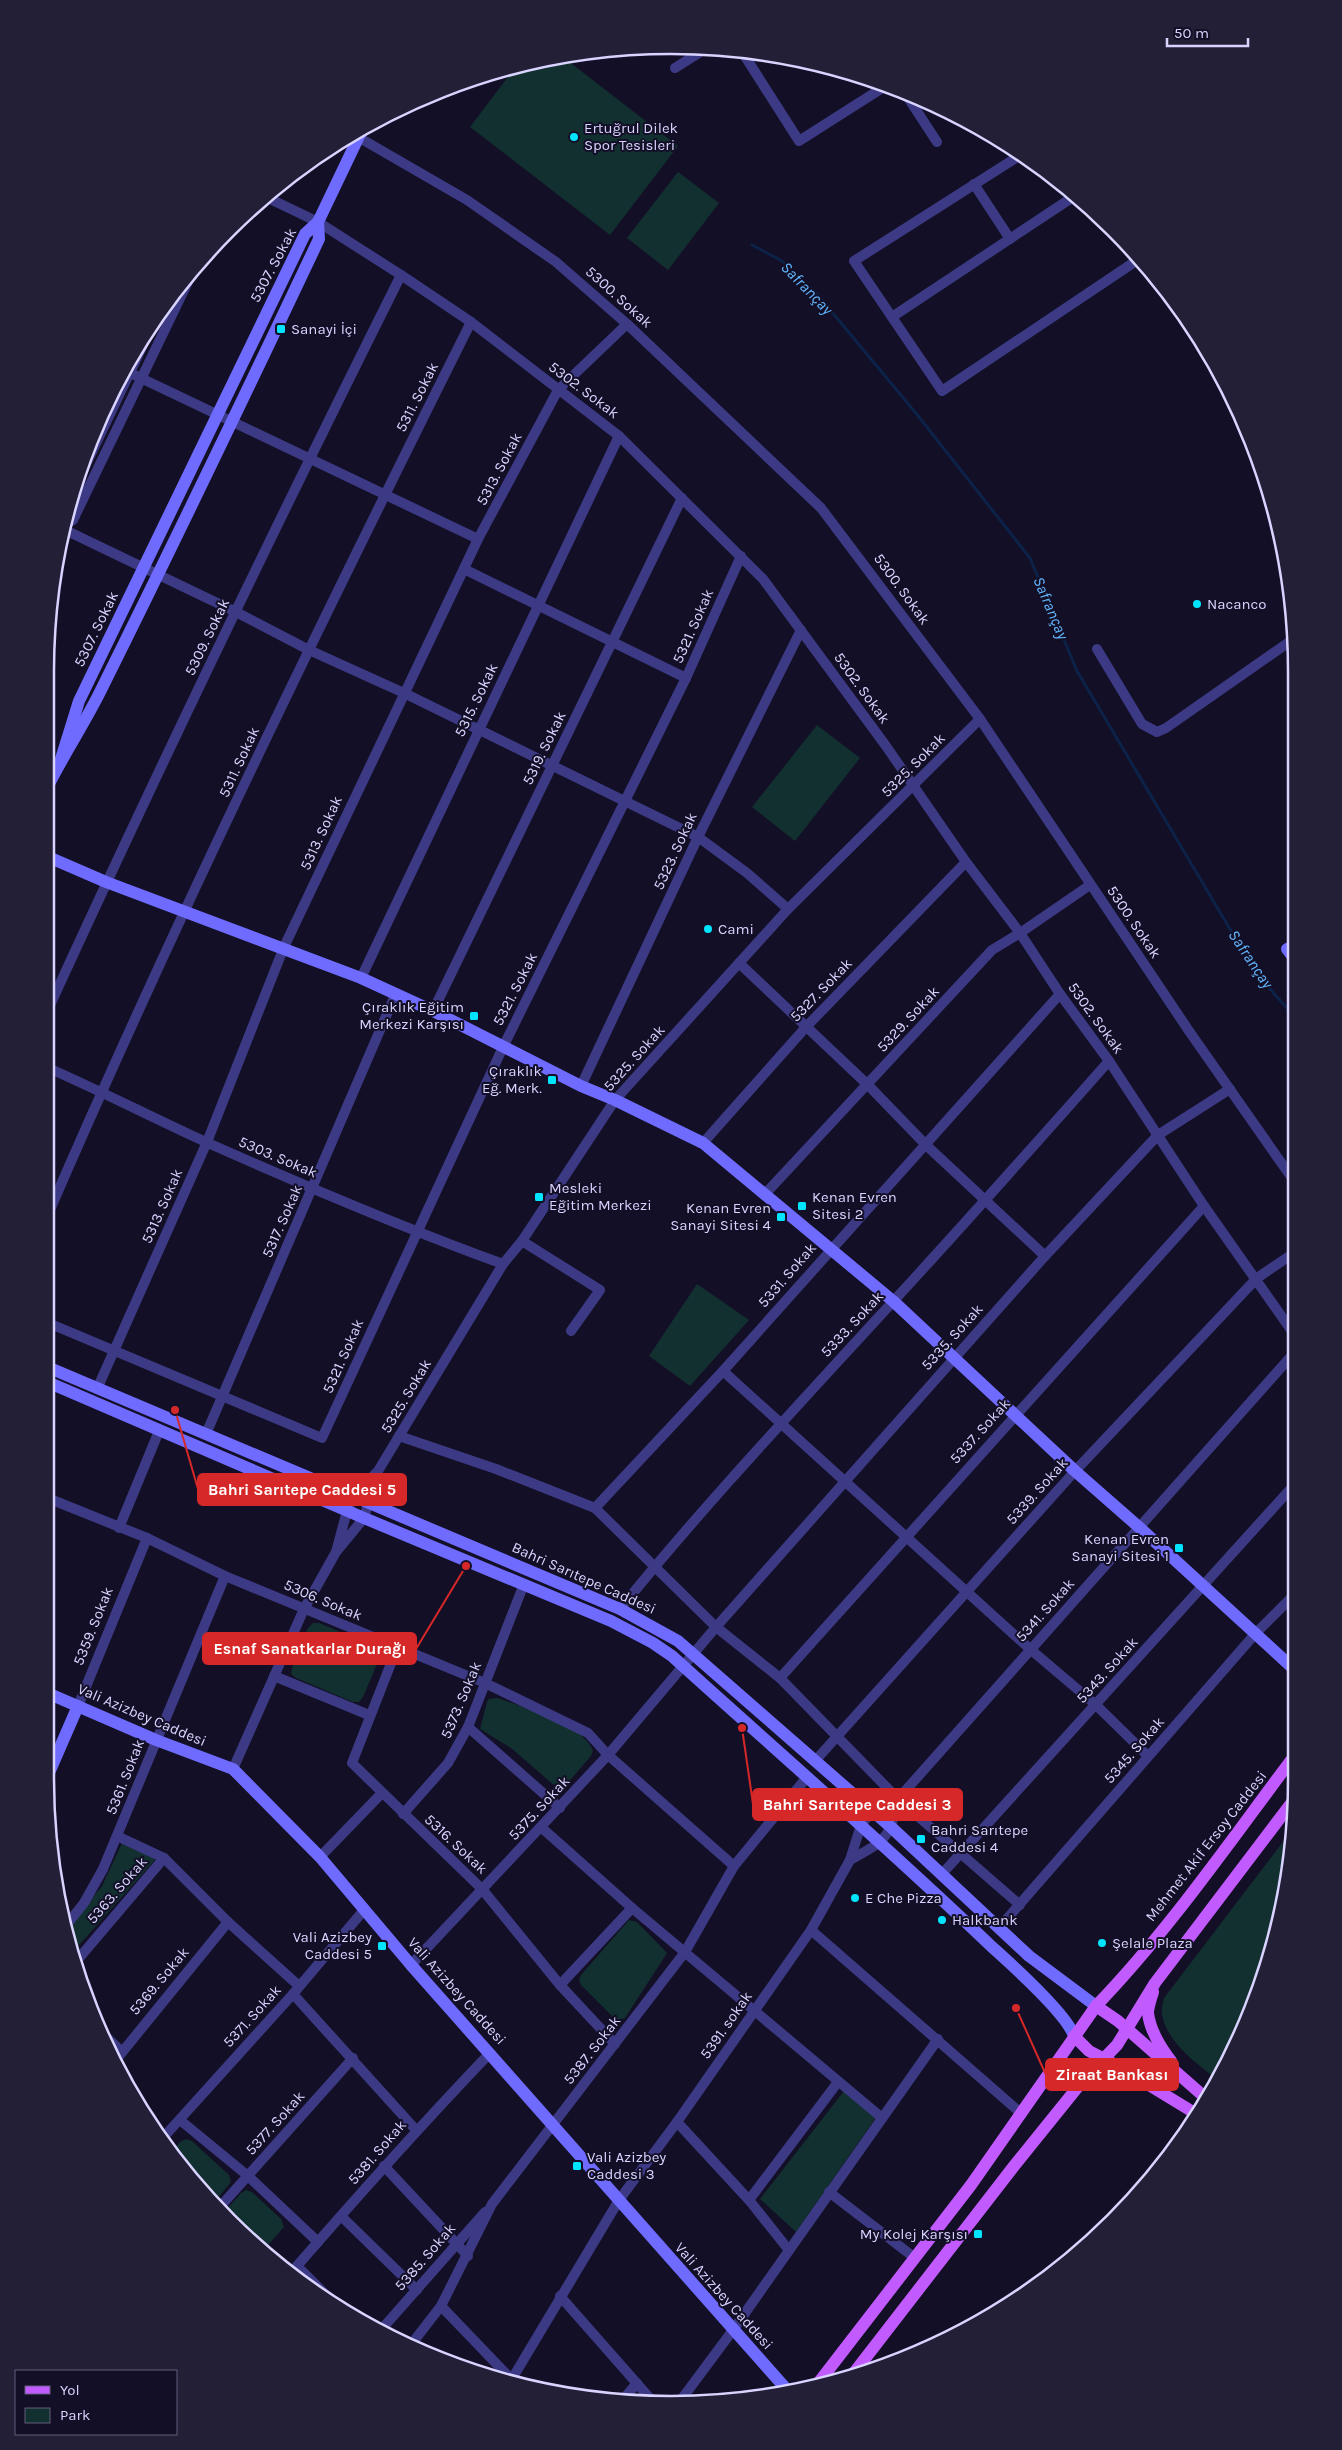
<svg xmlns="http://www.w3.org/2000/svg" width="1342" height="2450" viewBox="0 0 1342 2450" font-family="Karla,sans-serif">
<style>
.green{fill:#12302f}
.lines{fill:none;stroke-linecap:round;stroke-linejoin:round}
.stream{stroke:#0c2248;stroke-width:3}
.street{stroke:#3d3a85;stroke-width:10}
.secondary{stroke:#6f6bff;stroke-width:12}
.primary{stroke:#c25bff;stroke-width:12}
.poi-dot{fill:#00e5ff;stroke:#130f26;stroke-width:2}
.labels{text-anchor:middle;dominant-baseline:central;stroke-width:4;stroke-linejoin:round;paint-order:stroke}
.poi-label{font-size:15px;fill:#d9d4ff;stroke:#130f26;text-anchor:start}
.street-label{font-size:15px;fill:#d9d4ff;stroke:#130f26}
.water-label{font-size:16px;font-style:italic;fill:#62b6ff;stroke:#130f26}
.rim{fill:none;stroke:#d9d4ff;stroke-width:2.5}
.leader{fill:none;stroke:#d62828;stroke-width:2}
.callout-dot{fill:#d62828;stroke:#130f26;stroke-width:2}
.callout{fill:#d62828;stroke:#d62828;stroke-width:2}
.callout-label{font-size:16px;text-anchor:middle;font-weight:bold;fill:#fff}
</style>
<rect width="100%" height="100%" fill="#130f26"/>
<g class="green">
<path d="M 563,57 L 678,146 L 610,235 L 470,127 L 517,65 Z"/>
<path d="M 678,172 L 719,203 L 668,270 L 627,238 Z"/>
<path d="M 817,725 L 860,758 L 795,841 L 752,807 Z"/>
<path d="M 697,1284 L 749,1320 L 690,1386 L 649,1356 Z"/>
<path d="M 313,1623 L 319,1623 L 376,1647 L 380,1651 L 380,1657 L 363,1697 L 359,1702 L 353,1702 L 296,1678 L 291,1674 L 292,1668 L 308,1628 Z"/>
<path d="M 497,1698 C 526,1708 579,1721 593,1750 L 591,1756 L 566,1785 L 561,1787 L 555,1786 L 511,1748 L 480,1729 L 487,1702 L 489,1699 Z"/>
<path d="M 1295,1826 L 1276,1941 L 1218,2080 C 1197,2064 1166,2042 1162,2014 C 1161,2009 1163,2003 1164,1998 Z"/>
<path d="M 122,1843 L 155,1857 L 154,1861 L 71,1954 L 65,1931 L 102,1886 Z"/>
<path d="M 629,1920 L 637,1922 L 667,1953 L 625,2018 L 617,2021 L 581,1985 L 579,1980 L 581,1975 Z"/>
<path d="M 844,2091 L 877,2116 L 796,2232 L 760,2199 Z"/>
<path d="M 187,2139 L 192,2141 L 229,2175 L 231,2182 L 216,2200 L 212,2201 L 170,2153 L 181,2141 Z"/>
<path d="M 246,2190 L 252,2192 L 281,2219 L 284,2227 L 269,2244 L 264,2246 L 258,2244 L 229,2217 L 227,2209 L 241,2193 Z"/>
</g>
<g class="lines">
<path class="stream" d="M 752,245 L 782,261 L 816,293 L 915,412 L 1030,558 L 1077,671 L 1256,973 L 1293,1015"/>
<g class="street">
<path d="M 741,50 L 799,141 L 887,85"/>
<path d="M 675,68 L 705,49"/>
<path d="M 905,93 L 937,142"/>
<path d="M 358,137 L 467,200 L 556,262 L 627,324 L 821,508 L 980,719 L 1189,1031 L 1294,1181"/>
<path d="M 1019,156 L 854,261 L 942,391 L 1139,259"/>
<path d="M 974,184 L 1010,239"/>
<path d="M 266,197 L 318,222 L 401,275 L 471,322 L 619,436 L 763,579 L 886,746 L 966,862 L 1020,933 L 1060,994 L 1109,1061 L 1204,1206 L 1294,1334"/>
<path d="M 892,317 L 1073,197"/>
<path d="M 124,370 L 478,539"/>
<path d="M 78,481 L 152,326"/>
<path d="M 63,526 L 73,520 L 197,263"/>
<path d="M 63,529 L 236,612 L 309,650 L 404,693 L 698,837 L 747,873 L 788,909"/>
<path d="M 464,569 L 686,678"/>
<path d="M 1097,649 L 1142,724 L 1157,732 L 1166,728 L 1292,640"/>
<path d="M 739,963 L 868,1085 L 926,1145 L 1045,1256"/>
<path d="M 361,978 L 619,436"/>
<path d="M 433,1011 L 682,498"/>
<path d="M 46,1014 C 160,765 279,519 401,275"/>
<path d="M 46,1067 C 101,1091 153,1118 208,1143 C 305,1186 403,1228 503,1264"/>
<path d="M 581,1086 L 698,837 L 801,630"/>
<path d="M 703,1143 L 806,1027 L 966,862"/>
<path d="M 766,1193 L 992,950 L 1020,933 L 1090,885"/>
<path d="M 46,1219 C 177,916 323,618 471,322"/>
<path d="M 522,1241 L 600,1290 L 571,1331"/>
<path d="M 46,1322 L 322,1438 L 503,1047 L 686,678 L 741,556"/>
<path d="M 723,1371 L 1030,1649 L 1096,1705 L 1148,1756"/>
<path d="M 97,1389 L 207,1142 L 284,947 L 478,539 L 558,390 L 627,324"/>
<path d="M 206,1434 L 396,993"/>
<path d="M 399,1436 L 496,1469 L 595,1508 L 716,1627 L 780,1678 L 898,1799 L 1020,1905"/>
<path d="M 45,1497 L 147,1538 L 225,1576 L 485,1683 L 588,1733 L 608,1755 L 734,1866"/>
<path d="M 595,1508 L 723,1371 L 1060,994"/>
<path d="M 119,1528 L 159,1431"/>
<path d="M 336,1552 L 347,1511 L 353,1497 L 378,1471 L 503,1264 L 522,1241 L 615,1100 L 788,909 L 980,719"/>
<path d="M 620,1609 C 701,1509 789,1415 876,1320 C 955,1235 1032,1148 1109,1061"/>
<path d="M 397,1648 L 352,1763 L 482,1889 L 560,1985 L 615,2044"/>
<path d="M 274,1676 L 369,1715"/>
<path d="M 780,1678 L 1204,1206"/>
<path d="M 78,1706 L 147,1538"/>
<path d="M 468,1727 L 560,1808"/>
<path d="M 815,1761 L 1075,1471 L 1257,1278 L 1294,1253"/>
<path d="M 233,1769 L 304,1609 L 336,1552 L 364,1518 L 377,1473"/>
<path d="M 403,1814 L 448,1763 L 468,1727 L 524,1584"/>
<path d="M 542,1828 L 632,1908 L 881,2117"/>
<path d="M 117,1836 L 164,1858 L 228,1922 L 299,1986"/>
<path d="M 320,1857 L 382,1793"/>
<path d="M 850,1860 C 885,1840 889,1841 898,1799"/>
<path d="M 941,1875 L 1295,1484"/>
<path d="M 64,1928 L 84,1903 L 103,1869 L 225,1576"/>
<path d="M 999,1928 L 1255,1634 L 1295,1594"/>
<path d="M 811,1930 L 1022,2114"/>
<path d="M 74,1964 L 164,1858"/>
<path d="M 411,1965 L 608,1755 L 716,1627 L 1045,1256 L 1158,1135 L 1230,1089"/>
<path d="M 560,1985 L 632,1908"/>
<path d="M 293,1994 L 416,2130"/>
<path d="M 102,2033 L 121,2051"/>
<path d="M 115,2061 L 228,1922"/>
<path d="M 180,2120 L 248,2176 L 318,2242"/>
<path d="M 677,2122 L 749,2200 L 788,2249"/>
<path d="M 161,2140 L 293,1994 L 364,1910"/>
<path d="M 384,2166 L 468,2256"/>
<path d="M 829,2192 L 915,2258"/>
<path d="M 749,2200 L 838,2082"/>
<path d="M 219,2208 L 353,2058"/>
<path d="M 342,2217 L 417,2290"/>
<path d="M 297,2266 L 339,2308"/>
<path d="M 290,2274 C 355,2199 421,2125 490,2053"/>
<path d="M 560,2296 L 655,2404"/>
<path d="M 441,2306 L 512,2380"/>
<path d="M 381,2330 L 485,2212"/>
<path d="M 410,2346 L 441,2306 L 492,2204 L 685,1952 L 734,1866 L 807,1777"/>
<path d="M 509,2384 L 619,2200 L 677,2122 L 811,1930 L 850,1860 L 861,1825 L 872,1811 L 898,1799 L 1294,1353"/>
<path d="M 621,2402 L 637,2383"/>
<path d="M 678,2404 L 733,2330 L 938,2039"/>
</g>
<g class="secondary">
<path d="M 61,759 L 79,701 L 305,234 L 318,222 L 362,130"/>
<path d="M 46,790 C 63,755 85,723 102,688 C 176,539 248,389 319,239 L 318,222"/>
<path d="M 46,856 L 106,882 L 361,978 L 433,1011 L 581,1086 L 615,1100 L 703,1143 L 893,1301 L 1075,1471 L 1140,1528 L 1295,1670"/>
<path d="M 1293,946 L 1287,949 L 1293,957"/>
<path d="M 45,1366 L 620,1609 L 678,1641 L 892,1828 L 1029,1956 L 1096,2006"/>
<path d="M 45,1381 L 364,1518 L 611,1621 L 653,1643 L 672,1656 C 779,1753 888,1847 992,1947 C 1011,1964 1067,2014 1074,2036"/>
<path d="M 45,1692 L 156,1740 L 233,1769 L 320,1857 L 411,1965 L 788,2391"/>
<path d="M 45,1782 L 78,1706"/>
</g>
<g class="primary">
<path d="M 1153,1992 C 1151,1999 1148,2007 1148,2013 C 1150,2030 1161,2048 1171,2061"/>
<path d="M 1096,2006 L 1118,2021 L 1208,2100"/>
<path d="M 1074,2036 L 1089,2051 L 1116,2065 L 1198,2115"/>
<path d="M 1085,2078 L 1109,2074 L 1134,2080"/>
<path d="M 850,2378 L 1014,2166 L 1085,2078 L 1117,2045 L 1155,1983 L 1296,1797"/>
<path d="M 816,2386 L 971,2185 L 1096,2006 C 1170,1929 1231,1840 1295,1755"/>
</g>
</g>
<g class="poi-dot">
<circle cx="574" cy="137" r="5"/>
<rect x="276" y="324" width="10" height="10" rx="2.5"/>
<circle cx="1197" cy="604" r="5"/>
<circle cx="708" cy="929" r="5"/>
<rect x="469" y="1011" width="10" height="10" rx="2.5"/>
<rect x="547" y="1075" width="10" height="10" rx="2.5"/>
<rect x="534" y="1192" width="10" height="10" rx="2.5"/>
<rect x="797" y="1201" width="10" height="10" rx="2.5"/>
<rect x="776" y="1212" width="10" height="10" rx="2.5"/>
<rect x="1174" y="1543" width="10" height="10" rx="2.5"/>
<rect x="916" y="1834" width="10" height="10" rx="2.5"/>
<circle cx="855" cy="1898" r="5"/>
<circle cx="942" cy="1920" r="5"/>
<circle cx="1102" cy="1943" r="5"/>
<rect x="377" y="1941" width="10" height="10" rx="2.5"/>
<rect x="572" y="2161" width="10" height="10" rx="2.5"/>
<rect x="973" y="2229" width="10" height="10" rx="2.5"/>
</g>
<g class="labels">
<g class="poi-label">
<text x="584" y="128">Ertuğrul Dilek<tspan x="584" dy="17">Spor Tesisleri</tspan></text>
<text x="291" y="329">Sanayi İçi</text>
<text x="1207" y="604">Nacanco</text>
<text x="718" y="929">Cami</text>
<text x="464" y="1007" text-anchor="end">Çıraklık Eğitim<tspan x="464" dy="17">Merkezi Karşısı</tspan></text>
<text x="542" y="1071" text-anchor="end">Çıraklık<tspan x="542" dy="17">Eğ. Merk.</tspan></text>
<text x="549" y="1188">Mesleki<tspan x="549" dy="17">Eğitim Merkezi</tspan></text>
<text x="812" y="1197">Kenan Evren<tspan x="812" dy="17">Sitesi 2</tspan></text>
<text x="771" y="1208" text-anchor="end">Kenan Evren<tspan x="771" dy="17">Sanayi Sitesi 4</tspan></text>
<text x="1169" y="1539" text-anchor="end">Kenan Evren<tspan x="1169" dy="17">Sanayi Sitesi 1</tspan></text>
<text x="931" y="1830">Bahri Sarıtepe<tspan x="931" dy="17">Caddesi 4</tspan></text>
<text x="865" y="1898">E Che Pizza</text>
<text x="952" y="1920">Halkbank</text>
<text x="372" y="1937" text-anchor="end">Vali Azizbey<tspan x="372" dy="17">Caddesi 5</tspan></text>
<text x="1112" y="1943">Şelale Plaza</text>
<text x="587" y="2157">Vali Azizbey<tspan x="587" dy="17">Caddesi 3</tspan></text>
<text x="968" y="2234" text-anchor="end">My Kolej Karşısı</text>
</g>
<g class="street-label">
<text transform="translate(273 265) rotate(-62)">5307. Sokak</text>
<text transform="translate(619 297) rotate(42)">5300. Sokak</text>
<text transform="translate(584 390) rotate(37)">5302. Sokak</text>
<text transform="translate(417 397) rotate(-63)">5311. Sokak</text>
<text transform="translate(499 469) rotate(-62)">5313. Sokak</text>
<text transform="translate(902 589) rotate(54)">5300. Sokak</text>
<text transform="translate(693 626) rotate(-66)">5321. Sokak</text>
<text transform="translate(96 629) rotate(-64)">5307. Sokak</text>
<text transform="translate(207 637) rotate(-64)">5309. Sokak</text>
<text transform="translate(862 688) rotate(54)">5302. Sokak</text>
<text transform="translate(476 700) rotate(-64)">5315. Sokak</text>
<text transform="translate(544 748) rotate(-64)">5319. Sokak</text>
<text transform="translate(239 762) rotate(-65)">5311. Sokak</text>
<text transform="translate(913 765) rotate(-45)">5325. Sokak</text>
<text transform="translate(321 833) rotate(-65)">5313. Sokak</text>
<text transform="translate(675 851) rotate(-65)">5323. Sokak</text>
<text transform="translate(1134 922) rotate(56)">5300. Sokak</text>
<text transform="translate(515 989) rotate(-63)">5321. Sokak</text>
<text transform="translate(821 990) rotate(-46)">5327. Sokak</text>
<text transform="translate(1096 1018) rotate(54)">5302. Sokak</text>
<text transform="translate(908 1019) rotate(-47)">5329. Sokak</text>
<text transform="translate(634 1058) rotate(-48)">5325. Sokak</text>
<text transform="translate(278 1157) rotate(23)">5303. Sokak</text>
<text transform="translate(162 1206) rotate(-66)">5313. Sokak</text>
<text transform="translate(282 1221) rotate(-66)">5317. Sokak</text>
<text transform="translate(787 1275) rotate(-49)">5331. Sokak</text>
<text transform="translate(852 1324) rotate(-47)">5333. Sokak</text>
<text transform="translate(952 1337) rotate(-48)">5335. Sokak</text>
<text transform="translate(343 1356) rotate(-66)">5321. Sokak</text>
<text transform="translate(406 1396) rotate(-59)">5325. Sokak</text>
<text transform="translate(980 1431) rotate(-48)">5337. Sokak</text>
<text transform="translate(1037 1491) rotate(-48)">5339. Sokak</text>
<text transform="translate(584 1578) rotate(24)">Bahri Sarıtepe Caddesi</text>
<text transform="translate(323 1600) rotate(23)">5306. Sokak</text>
<text transform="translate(1045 1610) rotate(-48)">5341. Sokak</text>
<text transform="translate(93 1626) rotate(-68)">5359. Sokak</text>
<text transform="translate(1107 1670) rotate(-48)">5343. Sokak</text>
<text transform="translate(461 1700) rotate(-67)">5373. Sokak</text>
<text transform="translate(142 1715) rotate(23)">Vali Azizbey Caddesi</text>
<text transform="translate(1134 1750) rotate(-49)">5345. Sokak</text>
<text transform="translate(125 1777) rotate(-68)">5361. Sokak</text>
<text transform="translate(539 1808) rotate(-47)">5375. Sokak</text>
<text transform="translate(456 1844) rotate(43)">5316. Sokak</text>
<text transform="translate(1206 1846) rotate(-52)">Mehmet Akif Ersoy Caddesi</text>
<text transform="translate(117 1890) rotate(-49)">5363. Sokak</text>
<text transform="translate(159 1981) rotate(-50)">5369. Sokak</text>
<text transform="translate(457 1991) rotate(48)">Vali Azizbey Caddesi</text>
<text transform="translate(252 2016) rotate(-48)">5371. Sokak</text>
<text transform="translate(726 2025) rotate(-55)">5391. sokak</text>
<text transform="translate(592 2050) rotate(-52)">5387. Sokak</text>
<text transform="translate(275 2123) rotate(-48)">5377. Sokak</text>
<text transform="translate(377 2152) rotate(-49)">5381. Sokak</text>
<text transform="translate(425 2257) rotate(-49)">5385. Sokak</text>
<text transform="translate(724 2296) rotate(48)">Vali Azizbey Caddesi</text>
</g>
<g class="water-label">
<text transform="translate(807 288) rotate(46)">Safrançay</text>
<text transform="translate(1051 608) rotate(67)">Safrançay</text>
<text transform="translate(1251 959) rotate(56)">Safrançay</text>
</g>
</g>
<path d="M0 0H1342V2450H0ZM671 54H671A617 617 0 0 1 1288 671V1779A617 617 0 0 1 671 2396H671A617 617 0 0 1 54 1779V671A617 617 0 0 1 671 54Z" fill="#231f37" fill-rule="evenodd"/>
<path class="rim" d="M671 54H671A617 617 0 0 1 1288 671V1779A617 617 0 0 1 671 2396H671A617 617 0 0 1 54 1779V671A617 617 0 0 1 671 54Z"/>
<path class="leader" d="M175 1410L198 1489M466 1566L416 1649M742 1728L753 1804M1016 2008L1046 2075"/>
<g class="callout-dot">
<circle cx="175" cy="1410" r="5"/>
<circle cx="466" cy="1566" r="5"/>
<circle cx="742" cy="1728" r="5"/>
<circle cx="1016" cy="2008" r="5"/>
</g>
<g class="callout">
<rect x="198" y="1474" width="208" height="31" rx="5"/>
<rect x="203" y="1633" width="213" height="31" rx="5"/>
<rect x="753" y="1789" width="209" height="31" rx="5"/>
<rect x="1046" y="2059" width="132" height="31" rx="5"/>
</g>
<g class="callout-label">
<text x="302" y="1495">Bahri Sarıtepe Caddesi 5</text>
<text x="310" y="1654">Esnaf Sanatkarlar Durağı</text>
<text x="857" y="1810">Bahri Sarıtepe Caddesi 3</text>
<text x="1112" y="2080">Ziraat Bankası</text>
</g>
<rect x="15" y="2370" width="162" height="65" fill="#130f26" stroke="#625e7d"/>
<rect x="25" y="2386" width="25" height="8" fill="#c25bff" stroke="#625e7d"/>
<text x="60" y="2395" font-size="15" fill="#d9d4ff">Yol</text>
<rect x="25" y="2408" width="25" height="15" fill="#12302f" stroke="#625e7d"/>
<text x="60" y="2420" font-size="15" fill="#d9d4ff">Park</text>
<path d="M1167 38v8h81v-8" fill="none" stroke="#d9d4ff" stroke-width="2.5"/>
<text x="1174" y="38" font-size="15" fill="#d9d4ff" stroke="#130f26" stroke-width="4" paint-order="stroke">50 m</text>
</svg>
